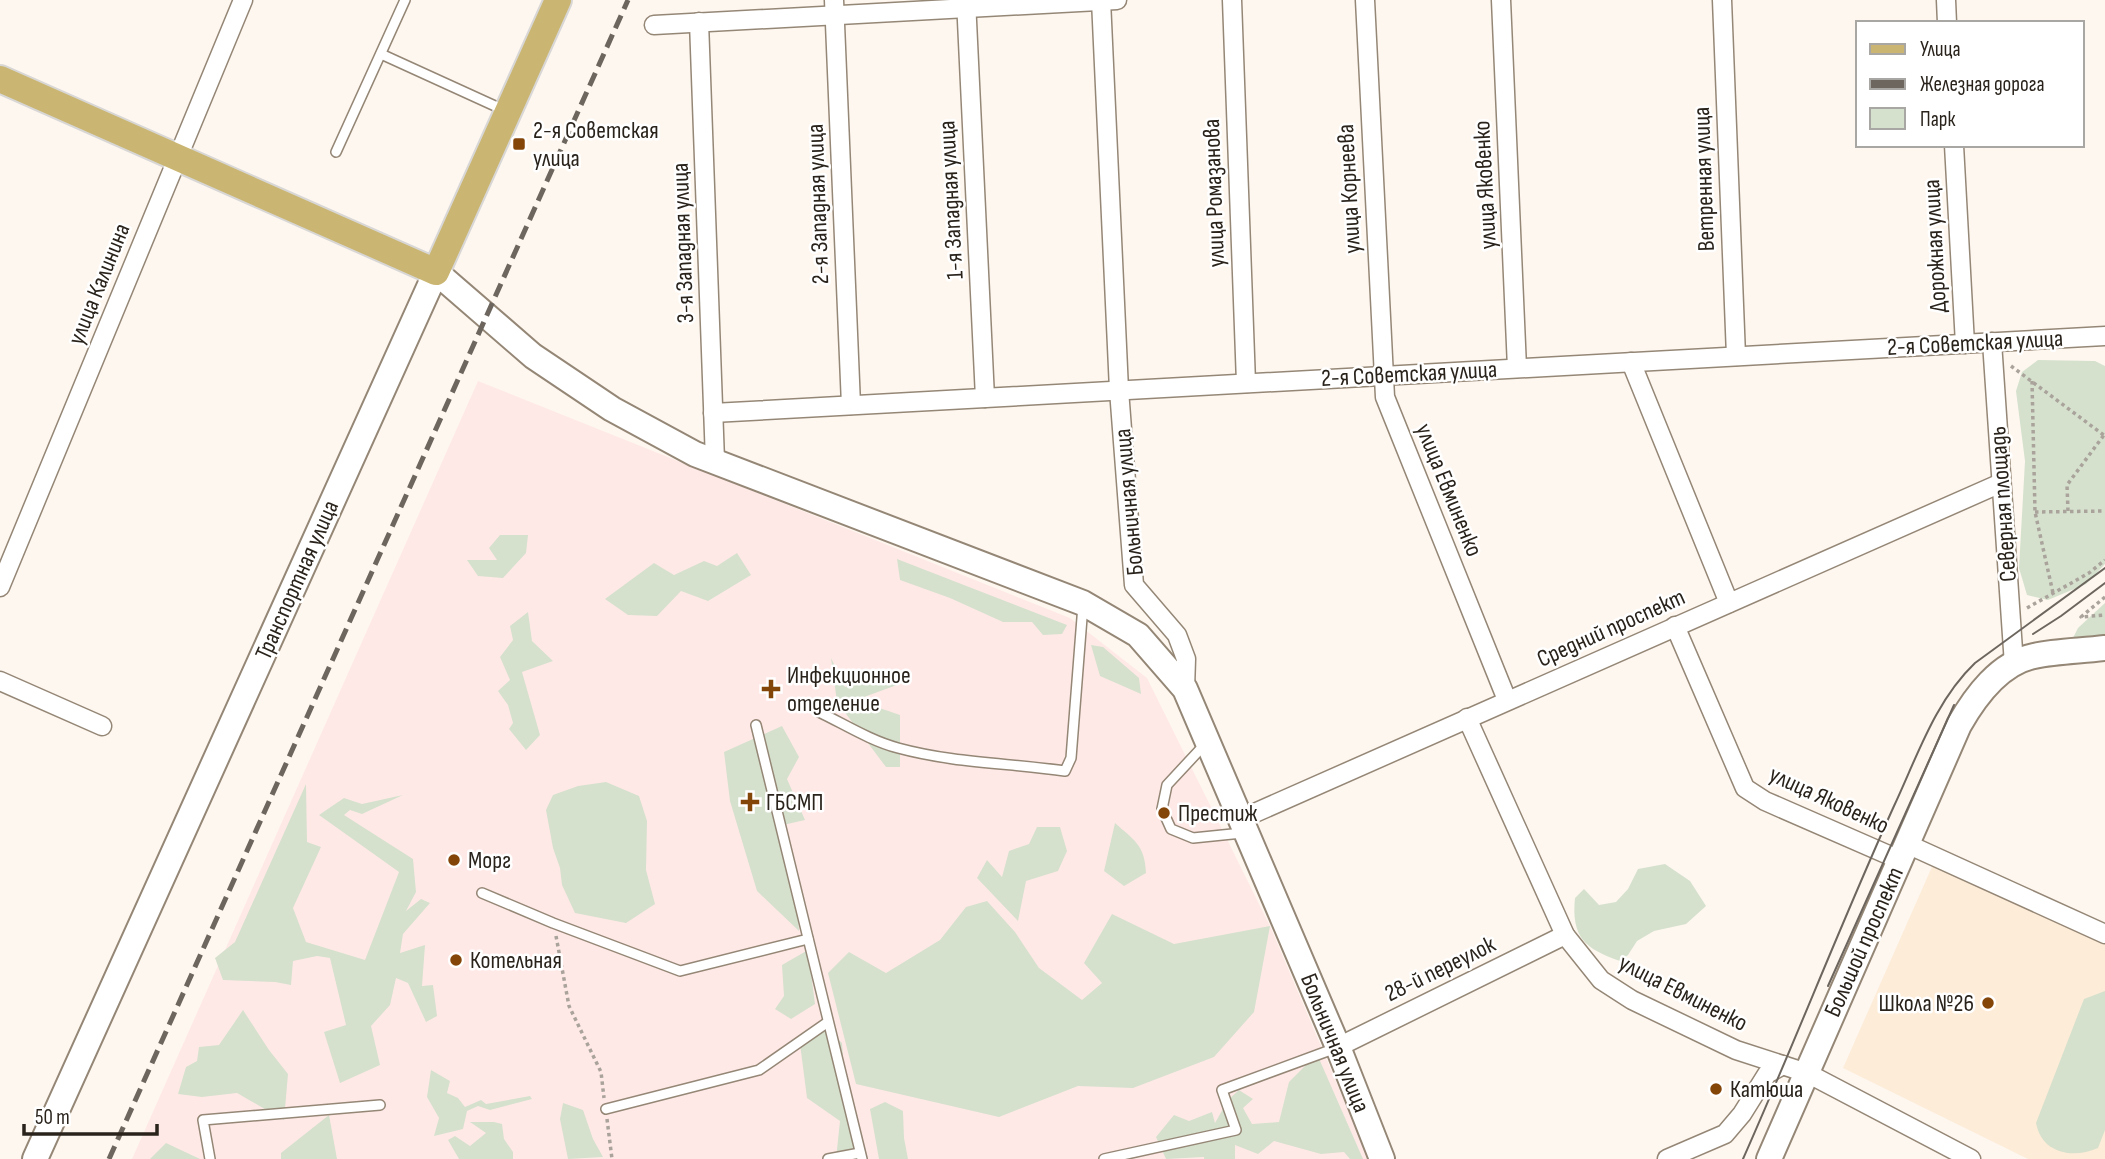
<svg xmlns="http://www.w3.org/2000/svg" width="2105" height="1159" viewBox="0 0 2105 1159" font-family="'Sofia Sans Condensed',sans-serif">
<style>
.built{fill:#fdecd8}
.medical{fill:#ffe9e7}
.green{fill:#d5e1cd}
.lines{fill:none;stroke-linecap:round;stroke-linejoin:round}
.lane-casing{stroke:#958776;stroke-width:12}
.street-casing{stroke:#958776;stroke-width:21}
.secondary-casing{stroke:#958776;stroke-width:28}
.primary-casing{stroke:#d8d7d6;stroke-width:30}
.path{stroke:#a9a39c;stroke-width:3.5;stroke-dasharray:3.5 3.5;stroke-linecap:butt}
.lane{stroke:#fff;stroke-width:9}
.street{stroke:#fff;stroke-width:18}
.secondary{stroke:#fff;stroke-width:24}
.primary{stroke:#cab672;stroke-width:26}
.tram{stroke:#6c665f;stroke-width:2}
.rail{stroke:#6c665f;stroke-width:5;stroke-dasharray:14 7;stroke-linecap:butt}
.poi-dot{fill:#844509;stroke:#fff;stroke-width:2.5}
.labels{text-anchor:middle;dominant-baseline:central;stroke-width:5;stroke-linejoin:round;paint-order:stroke}
.poi-label{font-size:24px;fill:#29231c;stroke:#fff;text-anchor:start}
.street-label{font-size:24px;fill:#29231c;stroke:#fff}
</style>
<rect width="100%" height="100%" fill="#fef7f0"/>
<path class="built" d="M 1935,860 L 2105,937 L 2105,1159 L 2028,1159 L 1843,1068 Z"/>
<path class="medical" d="M 478,381 L 1070,618 L 1147,678 L 1270,926 L 1369,1159 L 132,1159 Z"/>
<g class="green">
<path d="M 2038,360 L 2095,361 L 2105,366 L 2105,564 L 2086,584 L 2048,600 L 2027,595 L 2019,568 L 2025,461 L 2016,391 L 2022,372 Z"/>
<path d="M 500,535 L 528,535 L 526,553 L 503,578 L 478,576 L 467,560 L 497,560 L 489,548 Z"/>
<path d="M 737,553 L 751,575 L 708,601 L 681,591 L 657,616 L 628,615 L 605,599 L 654,563 L 674,575 L 704,561 L 717,566 Z"/>
<path d="M 897,559 L 1067,625 L 1062,634 L 1043,635 L 1032,622 L 1003,622 L 950,598 L 900,580 Z"/>
<path d="M 2105,603 L 2105,639 L 2071,642 L 2078,628 Z"/>
<path d="M 528,612 L 532,641 L 553,661 L 522,672 L 540,735 L 526,750 L 509,729 L 513,723 L 508,705 L 498,691 L 510,680 L 500,657 L 513,640 L 510,626 Z"/>
<path d="M 1091,645 L 1103,647 L 1139,678 L 1141,694 L 1100,676 Z"/>
<path d="M 831,658 L 845,687 L 889,673 L 905,682 L 856,700 L 900,715 L 900,767 L 886,767 L 837,702 Z"/>
<path d="M 782,726 L 799,757 L 787,779 L 805,820 L 783,825 L 794,858 L 799,931 L 757,891 L 730,801 L 724,752 Z"/>
<path d="M 606,782 L 639,796 L 647,821 L 646,870 L 655,904 L 626,923 L 575,913 L 562,885 L 560,868 L 553,848 L 546,810 L 553,795 L 578,786 Z"/>
<path d="M 306,784 L 307,842 L 321,847 L 293,908 L 306,942 L 365,960 L 399,872 L 319,815 L 344,798 L 362,804 L 403,795 L 362,814 L 350,810 L 344,815 L 413,859 L 416,892 L 406,911 L 421,899 L 430,903 L 403,934 L 400,953 L 425,945 L 422,986 L 433,985 L 437,1016 L 426,1022 L 408,983 L 396,978 L 390,1005 L 371,1026 L 380,1065 L 340,1083 L 324,1032 L 346,1025 L 330,958 L 317,956 L 293,961 L 291,985 L 275,982 L 223,980 L 215,958 L 235,942 Z"/>
<path d="M 1115,823 C 1134,840 1145,845 1146,873 L 1124,886 L 1104,871 Z"/>
<path d="M 1037,827 L 1060,827 L 1067,851 L 1058,871 L 1026,881 L 1018,921 L 977,878 L 987,860 L 1002,877 L 1009,851 L 1029,844 Z"/>
<path d="M 1665,864 L 1690,881 L 1706,906 L 1686,924 L 1654,931 L 1637,941 L 1628,955 L 1620,961 C 1585,949 1571,937 1575,898 L 1584,889 L 1599,905 L 1616,902 L 1628,889 L 1638,869 Z"/>
<path d="M 987,901 L 1015,932 L 1039,968 L 1082,1000 L 1102,983 L 1084,963 L 1112,914 L 1174,944 L 1270,926 L 1254,1012 L 1214,1057 L 1133,1088 L 1078,1086 L 999,1117 L 856,1084 L 828,973 L 849,952 L 886,973 L 940,940 L 966,907 Z"/>
<path d="M 808,950 L 815,1004 L 791,1019 L 775,1009 L 784,996 L 782,965 Z"/>
<path d="M 2105,991 L 2105,1130 L 2098,1148 C 2073,1159 2042,1154 2036,1123 L 2084,999 Z"/>
<path d="M 243,1010 L 269,1050 L 288,1074 L 284,1120 L 237,1093 L 202,1097 L 178,1094 L 186,1067 L 197,1061 L 199,1047 L 219,1045 Z"/>
<path d="M 823,1026 L 842,1043 L 847,1112 L 866,1159 L 836,1159 L 840,1121 L 807,1098 L 799,1036 Z"/>
<path d="M 1317,1054 L 1363,1159 L 1350,1159 L 1344,1152 L 1321,1154 L 1274,1141 L 1258,1154 L 1235,1145 L 1235,1159 L 1204,1159 L 1204,1157 L 1166,1159 L 1156,1137 L 1174,1115 L 1189,1121 L 1212,1112 L 1215,1123 L 1228,1100 L 1239,1090 L 1253,1099 L 1243,1108 L 1252,1124 L 1279,1122 L 1289,1082 Z"/>
<path d="M 431,1070 L 450,1081 L 447,1093 L 458,1098 L 465,1107 L 481,1100 L 486,1104 L 530,1096 L 532,1099 L 490,1110 L 478,1106 L 467,1111 L 463,1129 L 434,1136 L 439,1118 L 427,1097 Z"/>
<path d="M 885,1102 L 903,1111 L 904,1138 L 908,1159 L 879,1159 L 870,1109 Z"/>
<path d="M 563,1103 L 583,1110 L 593,1139 L 603,1157 L 568,1159 L 560,1119 Z"/>
<path d="M 329,1115 L 337,1159 L 281,1159 L 281,1153 Z"/>
<path d="M 470,1122 L 494,1122 L 502,1124 L 504,1139 L 513,1152 L 513,1159 L 459,1159 L 448,1140 L 455,1136 L 470,1146 L 486,1133 Z"/>
<path d="M 166,1143 L 200,1159 L 150,1159 Z"/>
</g>
<g class="lines">
<defs>
<g id="lane">
<path d="M 381,54 L 506,111"/>
<path d="M 336,152 L 405,0"/>
<path d="M 819,712 C 844,724 871,741 898,748 C 953,763 1009,763 1065,771 L 1071,758 L 1083,605"/>
<path d="M 756,725 L 862,1159"/>
<path d="M 1207,742 L 1167,785 L 1162,809 L 1171,829 L 1193,838 L 1242,833"/>
<path d="M 482,893 L 553,923 L 680,971 L 808,939"/>
<path d="M 606,1109 L 759,1070 L 828,1022"/>
<path d="M 210,1159 L 203,1120 L 380,1105"/>
<path d="M 828,1159 L 860,1153"/>
<path d="M 1104,1159 L 1236,1130 L 1222,1090 L 1336,1048"/>
</g>
<g id="street">
<path d="M 834,0 L 851,405"/>
<path d="M 966,0 L 985,398"/>
<path d="M 1101,0 L 1119,390 L 1134,585 L 1177,635 L 1186,659 L 1185,689"/>
<path d="M 1232,0 L 1246,383"/>
<path d="M 1365,0 L 1385,397 L 1507,700"/>
<path d="M 1501,0 L 1517,368"/>
<path d="M 1722,0 L 1736,356"/>
<path d="M 1946,0 L 1947,23"/>
<path d="M 699,22 L 715,461"/>
<path d="M 654,25 L 1117,0"/>
<path d="M 1954,145 L 1965,344"/>
<path d="M 1992,342 L 2014,665"/>
<path d="M 1631,362 L 1729,603"/>
<path d="M 713,413 L 2105,336"/>
<path d="M 0,587 L 243,0"/>
<path d="M 1675,626 L 1745,788 L 1765,801 L 1900,860"/>
<path d="M 0,681 L 102,726"/>
<path d="M 1467,718 L 1565,935 L 1601,980 L 1632,1000 L 1736,1050 L 1807,1073 L 1971,1159"/>
<path d="M 1241,819 L 2001,483"/>
<path d="M 1907,844 L 2105,934"/>
<path d="M 1338,1047 L 1565,935"/>
<path d="M 1667,1159 L 1725,1134 L 1742,1114 L 1767,1074 L 1783,1065"/>
</g>
<g id="secondary">
<path d="M 35,1159 L 436,272 L 533,356 L 612,409 L 695,454 L 1083,603 L 1138,635 L 1185,689 L 1338,1047 L 1382,1159"/>
<path d="M 1769,1159 L 1959,725 C 1975,697 1999,663 2034,656 C 2057,651 2082,651 2105,648"/>
</g>
<path id="primary" d="M 0,79 L 436,272 L 558,0"/>
</defs>
<use href="#lane" class="lane-casing"/>
<use href="#street" class="street-casing"/>
<use href="#secondary" class="secondary-casing"/>
<use href="#primary" class="primary-casing"/>
<g class="path">
<path d="M 2011,366 L 2105,436"/>
<path d="M 2032,381 L 2035,512 L 2053,593"/>
<path d="M 2068,511 L 2067,485 L 2104,435"/>
<path d="M 2035,512 L 2105,511"/>
<path d="M 2105,597 L 2081,617 L 2105,615"/>
<path d="M 2027,608 L 2089,573 L 2105,560"/>
<path d="M 556,936 L 569,1006 L 601,1072 L 604,1098"/>
<path d="M 607,1119 L 612,1159"/>
</g>
<use href="#lane" class="lane"/>
<use href="#street" class="street"/>
<use href="#secondary" class="secondary"/>
<use href="#primary" class="primary"/>
<g class="tram">
<path d="M 2033,634 L 2061,616 L 2105,583"/>
<path d="M 1828,986 L 1954,705"/>
<path d="M 1743,1159 C 1795,1042 1841,923 1894,806 C 1917,757 1935,701 1975,663 L 2105,568"/>
</g>
<path class="rail" d="M 109,1159 L 628,0"/>
</g>
<g class="poi-dot">
<rect x="512" y="137" width="14" height="14" rx="3.5"/>
<path d="M767.5 678.5h7v7h7v7h-7v7h-7v-7h-7v-7h7z"/>
<path d="M746.5 791.5h7v7h7v7h-7v7h-7v-7h-7v-7h7z"/>
<circle cx="1164" cy="813" r="7"/>
<circle cx="454" cy="860" r="7"/>
<circle cx="456" cy="960" r="7"/>
<circle cx="1988" cy="1003" r="7"/>
<circle cx="1716" cy="1089" r="7"/>
</g>
<g class="labels">
<g class="poi-label">
<text x="533" y="130">2-я Советская<tspan x="533" dy="28">улица</tspan></text>
<text x="787" y="675">Инфекционное<tspan x="787" dy="28">отделение</tspan></text>
<text x="766" y="802">ГБСМП</text>
<text x="1178" y="813">Престиж</text>
<text x="468" y="860">Морг</text>
<text x="470" y="960">Котельная</text>
<text x="1974" y="1003" text-anchor="end">Школа №26</text>
<text x="1730" y="1089">Катюша</text>
</g>
<g class="street-label">
<text transform="translate(1704 179) rotate(-92)">Ветренная улица</text>
<text transform="translate(1485 185) rotate(-93)">улица Яковенко</text>
<text transform="translate(1349 189) rotate(-93)">улица Корнеева</text>
<text transform="translate(1214 193) rotate(-92)">улица Ромазанова</text>
<text transform="translate(951 200) rotate(-93)">1-я Западная улица</text>
<text transform="translate(818 204) rotate(-92)">2-я Западная улица</text>
<text transform="translate(683 243) rotate(-92)">3-я Западная улица</text>
<text transform="translate(1935 246) rotate(-93)">Дорожная улица</text>
<text transform="translate(99 284) rotate(-68)">улица Калинина</text>
<text transform="translate(1975 343) rotate(-3)">2-я Советская улица</text>
<text transform="translate(1409 374) rotate(-3)">2-я Советская улица</text>
<text transform="translate(1449 490) rotate(68)">улица Евминенко</text>
<text transform="translate(1129 502) rotate(-95)">Больничная улица</text>
<text transform="translate(2003 504) rotate(-94)">Северная площадь</text>
<text transform="translate(297 580) rotate(-66)">Транспортная улица</text>
<text transform="translate(1611 628) rotate(-24)">Средний проспект</text>
<text transform="translate(1829 800) rotate(25)">улица Яковенко</text>
<text transform="translate(1864 942) rotate(-66)">Большой проспект</text>
<text transform="translate(1440 969) rotate(-26)">28-й переулок</text>
<text transform="translate(1683 993) rotate(27)">улица Евминенко</text>
<text transform="translate(1335 1043) rotate(68)">Больничная улица</text>
</g>
</g>
<rect x="1856" y="21" width="228" height="126" fill="#ffffff" stroke="#a9a7a4" stroke-width="2"/>
<rect x="1870" y="44" width="35" height="10" fill="#cab672" stroke="#a9a7a4" stroke-width="2"/>
<text x="1920" y="56" font-size="21" fill="#29231c">Улица</text>
<rect x="1870" y="79" width="35" height="10" fill="#6c665f" stroke="#a9a7a4" stroke-width="2"/>
<text x="1920" y="91" font-size="21" fill="#29231c">Железная дорога</text>
<rect x="1870" y="108" width="35" height="21" fill="#d5e1cd" stroke="#a9a7a4" stroke-width="2"/>
<text x="1920" y="126" font-size="21" fill="#29231c">Парк</text>
<path d="M24 1124v10h133v-10" fill="none" stroke="#29231c" stroke-width="3.5"/>
<text x="35" y="1124" font-size="21" fill="#29231c" stroke="#ffffff" stroke-width="5" paint-order="stroke">50 m</text>
</svg>
